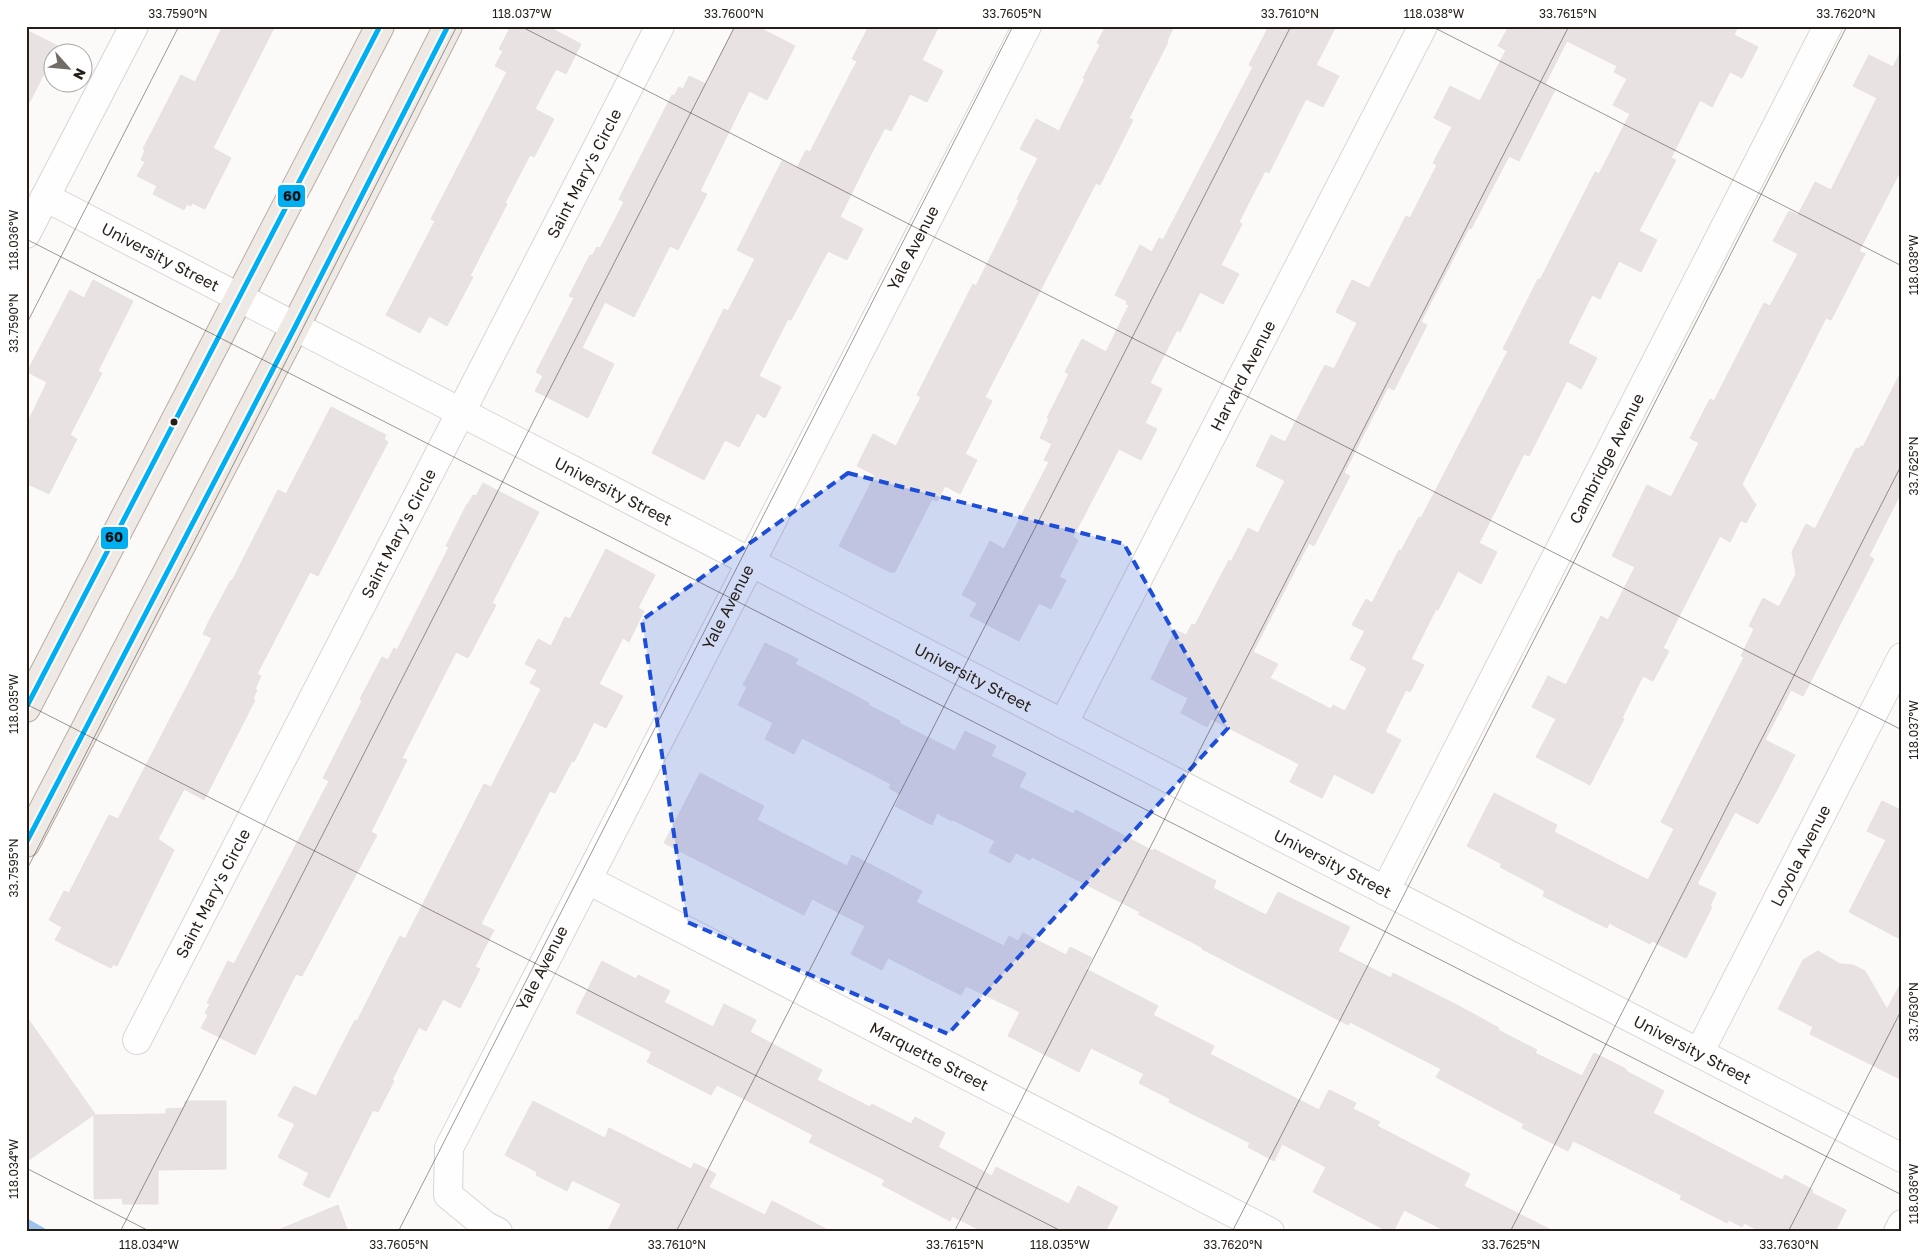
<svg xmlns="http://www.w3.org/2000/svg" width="1928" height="1258" viewBox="0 0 1928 1258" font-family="'Golos Text',sans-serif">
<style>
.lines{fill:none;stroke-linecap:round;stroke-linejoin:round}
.stream{stroke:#9cc3eb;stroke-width:9}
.building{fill:#e9e2e3;stroke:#e7e1e3;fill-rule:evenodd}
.minor-casing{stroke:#dad5d1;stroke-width:30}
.major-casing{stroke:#b7ada3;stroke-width:30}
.minor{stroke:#fffefe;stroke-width:28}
.major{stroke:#eee9e4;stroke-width:28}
.bus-1-casing{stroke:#fff;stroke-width:9}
.bus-1{stroke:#00aff2;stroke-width:5}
.marked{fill:#1d4ed8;fill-opacity:0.2;stroke:#1d4ed8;stroke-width:4;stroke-dasharray:10 6;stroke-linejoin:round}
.ticks{fill:none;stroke:#261f18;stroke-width:1;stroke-opacity:0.45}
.bus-dot{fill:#261f18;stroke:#fff;stroke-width:2}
.labels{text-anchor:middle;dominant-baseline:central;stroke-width:4;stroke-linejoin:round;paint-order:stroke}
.street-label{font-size:16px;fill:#261f18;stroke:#fff}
.line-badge{stroke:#fff;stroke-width:2}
.pale-badge-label{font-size:14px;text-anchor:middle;font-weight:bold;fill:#111}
.neatline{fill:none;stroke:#261f18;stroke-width:2}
.ticks-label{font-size:12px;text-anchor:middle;fill:#261f18}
</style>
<rect width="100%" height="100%" fill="#fcfaf8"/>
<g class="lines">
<path class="stream" d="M 26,1223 L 42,1232"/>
</g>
<g class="building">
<path d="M 223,26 L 275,26 L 213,148 L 231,158 L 205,209 L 192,203 L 191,206 L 187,204 L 184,210 L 153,194 L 157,186 L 137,176 L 145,162 L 141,160 L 145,150 L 143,149 L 181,75 L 195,82 Z"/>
<path d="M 511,26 L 547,26 L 581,44 L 566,74 L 556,69 L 535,109 L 554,119 L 534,157 L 530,155 L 505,203 L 507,204 L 470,276 L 473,277 L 447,326 L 429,316 L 420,333 L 386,315 L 435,221 L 431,219 L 507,72 L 495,66 L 503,51 L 499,49 Z"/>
<path d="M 735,26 L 756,26 L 795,46 L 767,100 L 749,91 L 700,191 L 707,194 L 678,250 L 670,246 L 634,317 L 605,302 L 582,348 L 614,364 L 588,418 L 535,391 L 543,376 L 536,372 L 574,298 L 569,296 L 590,255 L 592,256 L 597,247 L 600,248 L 624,202 L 619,199 L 672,95 L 674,96 L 679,87 L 683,89 L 689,76 L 706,84 Z"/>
<path d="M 869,26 L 939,26 L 922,60 L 943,71 L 927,102 L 910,94 L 891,131 L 885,128 L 866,164 L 840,217 L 863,229 L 847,260 L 828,251 L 791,320 L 788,319 L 759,376 L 781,387 L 765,418 L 757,413 L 739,447 L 725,440 L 704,480 L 652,453 L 724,309 L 728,311 L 755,259 L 737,250 L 782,161 L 797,168 L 806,150 L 810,152 L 857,61 L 852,59 Z"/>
<path d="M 1106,26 L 1174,26 L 1167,41 L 1168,42 L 1129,118 L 1133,120 L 1100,185 L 1096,183 L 985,397 L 992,401 L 965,454 L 977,460 L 960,494 L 945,486 L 937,501 L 932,499 L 895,572 L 893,571 L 892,573 L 839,546 L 875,475 L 857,466 L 873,434 L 896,446 L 921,397 L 917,395 L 973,284 L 976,286 L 1019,200 L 1017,199 L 1038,158 L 1020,149 L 1036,119 L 1059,131 L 1085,79 L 1083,78 L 1100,45 L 1097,43 Z"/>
<path d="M 1269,26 L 1336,26 L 1316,65 L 1339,76 L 1323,107 L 1306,99 L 1269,173 L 1265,171 L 1239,222 L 1242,224 L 1221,265 L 1239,274 L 1223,304 L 1200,292 L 1180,332 L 1177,330 L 1150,383 L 1162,389 L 1145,423 L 1157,429 L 1141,460 L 1119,449 L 1073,537 L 1078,540 L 1059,577 L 1066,580 L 1051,609 L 1039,603 L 1019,641 L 970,616 L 977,603 L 962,595 L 990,541 L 1004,549 L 1049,462 L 1044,460 L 1052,444 L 1040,438 L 1049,419 L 1047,418 L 1069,374 L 1065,372 L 1082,339 L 1106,352 L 1129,305 L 1126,304 L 1127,301 L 1115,295 L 1140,245 L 1152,252 L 1159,238 L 1163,240 L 1253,67 L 1249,65 Z"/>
<path d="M 1509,26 L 1738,26 L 1734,35 L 1758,47 L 1742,78 L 1730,72 L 1712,107 L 1700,100 L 1671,158 L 1676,160 L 1639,231 L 1657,240 L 1641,272 L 1619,261 L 1600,299 L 1592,295 L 1568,343 L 1597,358 L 1581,389 L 1567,381 L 1529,456 L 1524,454 L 1479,543 L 1497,552 L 1481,584 L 1458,571 L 1438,610 L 1436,609 L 1411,659 L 1424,665 L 1410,692 L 1406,690 L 1385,732 L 1401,740 L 1373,794 L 1334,774 L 1322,798 L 1290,782 L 1299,764 L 1211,719 L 1207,727 L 1181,713 L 1188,698 L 1151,679 L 1175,630 L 1186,635 L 1192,624 L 1195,625 L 1229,560 L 1231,562 L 1248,528 L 1258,533 L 1285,481 L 1256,466 L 1271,435 L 1285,442 L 1325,365 L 1334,369 L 1357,323 L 1336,312 L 1352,280 L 1369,288 L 1406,216 L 1410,218 L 1437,165 L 1433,163 L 1452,127 L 1434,118 L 1450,86 L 1480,101 L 1506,50 L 1498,46 ZM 1567,41 L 1617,66 L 1614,72 L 1627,79 L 1613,105 L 1630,114 L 1599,174 L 1595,172 L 1540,280 L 1538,279 L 1503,349 L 1508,351 L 1421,518 L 1419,517 L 1401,551 L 1399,550 L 1372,603 L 1366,599 L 1352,625 L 1365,631 L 1350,659 L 1367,668 L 1345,711 L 1333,705 L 1331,709 L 1270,678 L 1278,664 L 1253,652 L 1309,543 L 1314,546 L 1350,476 L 1344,473 L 1388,387 L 1394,390 L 1427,325 L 1421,322 L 1469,228 L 1471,229 L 1509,156 L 1519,161 L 1555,90 L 1545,84 Z"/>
<path d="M 26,30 L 58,46 L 55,52 L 52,52 L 52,58 L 26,109 Z"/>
<path d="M 1902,49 L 1902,168 L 1859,251 L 1865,254 L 1831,320 L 1826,318 L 1742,484 L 1756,505 L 1746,523 L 1741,520 L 1730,542 L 1720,536 L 1663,648 L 1669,651 L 1653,681 L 1643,676 L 1622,718 L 1624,719 L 1590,785 L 1536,757 L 1556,719 L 1532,707 L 1548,676 L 1566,685 L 1601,616 L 1608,620 L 1635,567 L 1612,556 L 1647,485 L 1671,497 L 1699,443 L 1690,438 L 1710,399 L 1714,401 L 1764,303 L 1770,306 L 1798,254 L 1773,241 L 1789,211 L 1798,215 L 1815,182 L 1831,190 L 1877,98 L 1853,86 L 1869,55 L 1893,67 Z"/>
<path d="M 93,280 L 133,301 L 98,371 L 102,373 L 70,435 L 77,439 L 49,494 L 26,483 L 26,426 L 47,382 L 27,372 L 70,290 L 84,298 Z"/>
<path d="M 1902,370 L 1902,491 L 1869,556 L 1874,559 L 1803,696 L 1791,690 L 1765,740 L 1795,755 L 1779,786 L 1758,824 L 1735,812 L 1697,884 L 1716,893 L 1710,906 L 1712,907 L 1686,958 L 1652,941 L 1650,944 L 1609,923 L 1607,928 L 1543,896 L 1545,891 L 1500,867 L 1502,864 L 1467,846 L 1494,793 L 1557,825 L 1554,832 L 1648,880 L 1674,829 L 1661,822 L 1744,657 L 1741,656 L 1754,629 L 1749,626 L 1763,598 L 1779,607 L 1796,574 L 1792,552 L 1806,524 L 1815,529 L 1856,448 L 1859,449 L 1861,446 L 1863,447 Z"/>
<path d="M 331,407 L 386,435 L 384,439 L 388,442 L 318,576 L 310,572 L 257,674 L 261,676 L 255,689 L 257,690 L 253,699 L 255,700 L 204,800 L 184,789 L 158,839 L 174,850 L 117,966 L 113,964 L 111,968 L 55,940 L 62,927 L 49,920 L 64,891 L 69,893 L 109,815 L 118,819 L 212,638 L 203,634 L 210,619 L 231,580 L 232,581 L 278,490 L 286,494 Z"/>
<path d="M 483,483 L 539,512 L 492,603 L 496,605 L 468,658 L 456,652 L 402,758 L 407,760 L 371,832 L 377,835 L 302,976 L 296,974 L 255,1055 L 201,1028 L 208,1015 L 205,1013 L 210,1004 L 207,1003 L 228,961 L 234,964 L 329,781 L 323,778 L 362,701 L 360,699 L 382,657 L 388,660 L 394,648 L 397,650 L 449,547 L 446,546 L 467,504 L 468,504 L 473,495 L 476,496 Z"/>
<path d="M 606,549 L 655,575 L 638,608 L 644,611 L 629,642 L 623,638 L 599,684 L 623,696 L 606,728 L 594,722 L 574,762 L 572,761 L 555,793 L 550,791 L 481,924 L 494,930 L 475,967 L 480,969 L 460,1008 L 443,999 L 426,1031 L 419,1027 L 392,1080 L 394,1081 L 378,1112 L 373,1110 L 329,1198 L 303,1185 L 309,1173 L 278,1157 L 295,1124 L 278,1116 L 294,1086 L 316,1096 L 355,1020 L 357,1021 L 400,936 L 405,939 L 484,784 L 491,787 L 541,689 L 530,683 L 537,670 L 525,664 L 538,639 L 551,646 L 565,617 L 570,619 Z"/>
<path d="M 765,643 L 798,659 L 795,664 L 869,703 L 868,705 L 900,721 L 899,723 L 955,751 L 965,731 L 996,746 L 991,756 L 1026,773 L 1019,787 L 1073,814 L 1076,810 L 1153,851 L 1154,849 L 1216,881 L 1213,888 L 1266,915 L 1278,892 L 1350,927 L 1338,951 L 1391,978 L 1393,973 L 1457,1005 L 1499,1028 L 1498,1030 L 1537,1050 L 1535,1053 L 1582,1076 L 1594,1053 L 1626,1069 L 1626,1071 L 1664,1091 L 1653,1113 L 1782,1180 L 1785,1175 L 1813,1190 L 1812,1193 L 1846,1210 L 1835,1232 L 1762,1232 L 1744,1223 L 1742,1227 L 1729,1220 L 1727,1223 L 1680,1199 L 1682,1196 L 1679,1194 L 1582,1145 L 1573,1141 L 1568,1151 L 1522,1128 L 1524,1124 L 1436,1077 L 1441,1069 L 1350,1022 L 1348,1025 L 1202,949 L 1203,948 L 1138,914 L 1140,912 L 1032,857 L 1030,860 L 1016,853 L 1010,863 L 989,852 L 995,841 L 953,820 L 952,821 L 937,813 L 932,825 L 895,806 L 901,795 L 889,788 L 891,784 L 802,738 L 794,754 L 765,739 L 773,723 L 738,705 L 747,687 L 743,685 Z"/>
<path d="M 700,773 L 764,806 L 757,820 L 847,866 L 852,855 L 922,891 L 916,902 L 1004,946 L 1009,936 L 1018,941 L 1023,933 L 1066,955 L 1070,947 L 1092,958 L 1086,969 L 1158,1006 L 1153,1015 L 1214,1046 L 1210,1054 L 1319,1110 L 1329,1090 L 1356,1103 L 1353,1109 L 1380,1122 L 1377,1126 L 1470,1174 L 1464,1186 L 1555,1232 L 1448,1232 L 1404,1210 L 1393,1232 L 1389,1232 L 1313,1192 L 1326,1167 L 1282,1144 L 1274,1161 L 1248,1147 L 1250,1143 L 1169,1102 L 1170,1099 L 1139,1083 L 1144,1074 L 1091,1048 L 1079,1072 L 1008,1036 L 1020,1012 L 966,986 L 961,995 L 888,958 L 882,970 L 851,954 L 865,926 L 812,899 L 804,915 L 664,843 Z"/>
<path d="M 1882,801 L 1901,810 L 1902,808 L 1902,940 L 1849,912 L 1886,840 L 1867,831 Z"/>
<path d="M 1818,951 L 1840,964 L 1853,965 L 1865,971 L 1887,1009 L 1902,981 L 1902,1080 L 1810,1034 L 1813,1027 L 1778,1009 L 1803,960 Z"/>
<path d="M 602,961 L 636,979 L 638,975 L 670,991 L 664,1002 L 713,1027 L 724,1004 L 756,1020 L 750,1032 L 822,1070 L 817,1080 L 870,1107 L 872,1104 L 911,1124 L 915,1117 L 945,1133 L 938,1147 L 992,1176 L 996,1167 L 1069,1204 L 1078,1186 L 1118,1207 L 1105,1232 L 984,1232 L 952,1216 L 950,1221 L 882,1185 L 885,1180 L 809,1142 L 813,1135 L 717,1085 L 711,1095 L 647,1062 L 652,1052 L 576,1013 Z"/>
<path d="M 26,1016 L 95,1114 L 26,1162 Z"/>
<path d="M 185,1101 L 226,1101 L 226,1169 L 158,1170 L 158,1204 L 123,1204 L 122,1198 L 94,1199 L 94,1115 L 166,1114 L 166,1109 L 184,1108 Z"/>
<path d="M 533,1101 L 605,1138 L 609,1128 L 691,1169 L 694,1163 L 716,1174 L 709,1187 L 765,1215 L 772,1201 L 832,1232 L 607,1232 L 621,1204 L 572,1180 L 567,1191 L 536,1175 L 537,1172 L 505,1155 Z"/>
<path d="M 338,1205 L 348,1232 L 276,1232 L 276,1231 Z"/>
</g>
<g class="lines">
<defs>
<g id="minor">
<path id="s1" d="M 45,197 L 1902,1158"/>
<path d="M 26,234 L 134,26"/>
<path id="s2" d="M 1063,724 L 1423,26"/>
<path id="s3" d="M 588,880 L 1270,1232"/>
<path id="s4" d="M 1385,891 L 1828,26"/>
<path id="s5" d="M 137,1040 L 660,26"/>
<path id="s6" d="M 1699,1053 L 1902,657"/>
<path id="s7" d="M 498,1232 L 486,1226 L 448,1195 L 449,1148 L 1027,26"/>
<path d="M 1898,1232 L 1902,1224"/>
</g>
<g id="major">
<path d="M 26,708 L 380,26"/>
<path d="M 26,843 L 295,327 L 448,26"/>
</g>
</defs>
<use href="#minor" class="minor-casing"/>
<use href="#major" class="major-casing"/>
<use href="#minor" class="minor"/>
<use href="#major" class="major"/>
<defs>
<g id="bus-1">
<path d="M 26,708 L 380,26"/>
<path d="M 26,843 L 295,327 L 448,26"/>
</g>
</defs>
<use href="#bus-1" class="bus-1-casing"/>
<use href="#bus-1" class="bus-1"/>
</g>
<path class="marked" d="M 848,473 L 1124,544 L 1228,728 L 948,1034 L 687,922 L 642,620 Z"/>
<path class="ticks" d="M 520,26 L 1902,730M 1431,26 L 1902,266M 26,239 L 1902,1195M 26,325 L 179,26M 26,704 L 1063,1232M 26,871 L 457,26M 26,1168 L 151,1232M 120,1232 L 735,26M 398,1232 L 1013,26M 676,1232 L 1291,26M 954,1232 L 1569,26M 1232,1232 L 1847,26M 1510,1232 L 1902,464M 1788,1232 L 1902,1009"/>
<circle class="bus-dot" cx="174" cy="422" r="4.5"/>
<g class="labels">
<g class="street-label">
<text stroke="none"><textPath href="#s5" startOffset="975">Saint Mary's Circle</textPath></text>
<text stroke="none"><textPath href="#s7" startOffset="1122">Yale Avenue</textPath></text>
<text stroke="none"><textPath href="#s1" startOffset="130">University Street</textPath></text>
<text stroke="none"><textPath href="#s2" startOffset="392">Harvard Avenue</textPath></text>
<text stroke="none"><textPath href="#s4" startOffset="486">Cambridge Avenue</textPath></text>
<text stroke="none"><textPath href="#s1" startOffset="640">University Street</textPath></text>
<text stroke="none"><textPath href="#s5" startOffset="570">Saint Mary's Circle</textPath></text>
<text stroke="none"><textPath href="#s7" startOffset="718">Yale Avenue</textPath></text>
<text stroke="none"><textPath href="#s1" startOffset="1045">University Street</textPath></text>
<text stroke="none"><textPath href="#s6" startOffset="222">Loyola Avenue</textPath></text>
<text stroke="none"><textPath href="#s1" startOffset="1450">University Street</textPath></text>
<text stroke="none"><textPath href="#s5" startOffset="165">Saint Mary's Circle</textPath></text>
<text stroke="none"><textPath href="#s7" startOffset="312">Yale Avenue</textPath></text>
<text stroke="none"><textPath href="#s1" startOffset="1855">University Street</textPath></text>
<text stroke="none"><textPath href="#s3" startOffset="384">Marquette Street</textPath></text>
</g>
</g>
<g class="line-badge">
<rect x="277" y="184" width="29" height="24" rx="5" fill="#00aff2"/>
<rect x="100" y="526" width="29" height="24" rx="5" fill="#00aff2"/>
</g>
<g class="pale-badge-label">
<text x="292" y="201">60</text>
<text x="114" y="542">60</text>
</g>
<rect width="1928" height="1258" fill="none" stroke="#ffffff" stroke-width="55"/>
<g transform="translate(68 68) rotate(117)"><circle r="24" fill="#ffffff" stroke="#a8a5a3"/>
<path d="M0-4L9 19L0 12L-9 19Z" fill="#716c66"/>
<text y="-8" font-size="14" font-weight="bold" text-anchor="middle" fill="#261f18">N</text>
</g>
<rect x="28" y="28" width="1872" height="1202" class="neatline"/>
<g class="ticks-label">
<text x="178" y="18">33.7590°N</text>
<text x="522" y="18">118.037°W</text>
<text x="734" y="18">33.7600°N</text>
<text x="1012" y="18">33.7605°N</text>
<text x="1290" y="18">33.7610°N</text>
<text x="1434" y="18">118.038°W</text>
<text x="1568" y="18">33.7615°N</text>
<text x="1846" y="18">33.7620°N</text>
<text transform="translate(14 240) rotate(-90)" y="4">118.036°W</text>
<text transform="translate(1914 265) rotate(-90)" y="4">118.038°W</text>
<text transform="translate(14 323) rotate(-90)" y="4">33.7590°N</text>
<text transform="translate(1914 466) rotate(-90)" y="4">33.7625°N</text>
<text transform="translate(14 704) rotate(-90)" y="4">118.035°W</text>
<text transform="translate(1914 730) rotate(-90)" y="4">118.037°W</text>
<text transform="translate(14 868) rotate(-90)" y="4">33.7595°N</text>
<text transform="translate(1914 1012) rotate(-90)" y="4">33.7630°N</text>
<text transform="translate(14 1169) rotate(-90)" y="4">118.034°W</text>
<text transform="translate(1914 1194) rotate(-90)" y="4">118.036°W</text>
<text x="149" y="1249">118.034°W</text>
<text x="399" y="1249">33.7605°N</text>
<text x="677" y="1249">33.7610°N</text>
<text x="955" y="1249">33.7615°N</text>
<text x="1060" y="1249">118.035°W</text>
<text x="1233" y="1249">33.7620°N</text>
<text x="1511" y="1249">33.7625°N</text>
<text x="1789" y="1249">33.7630°N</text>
</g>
</svg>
